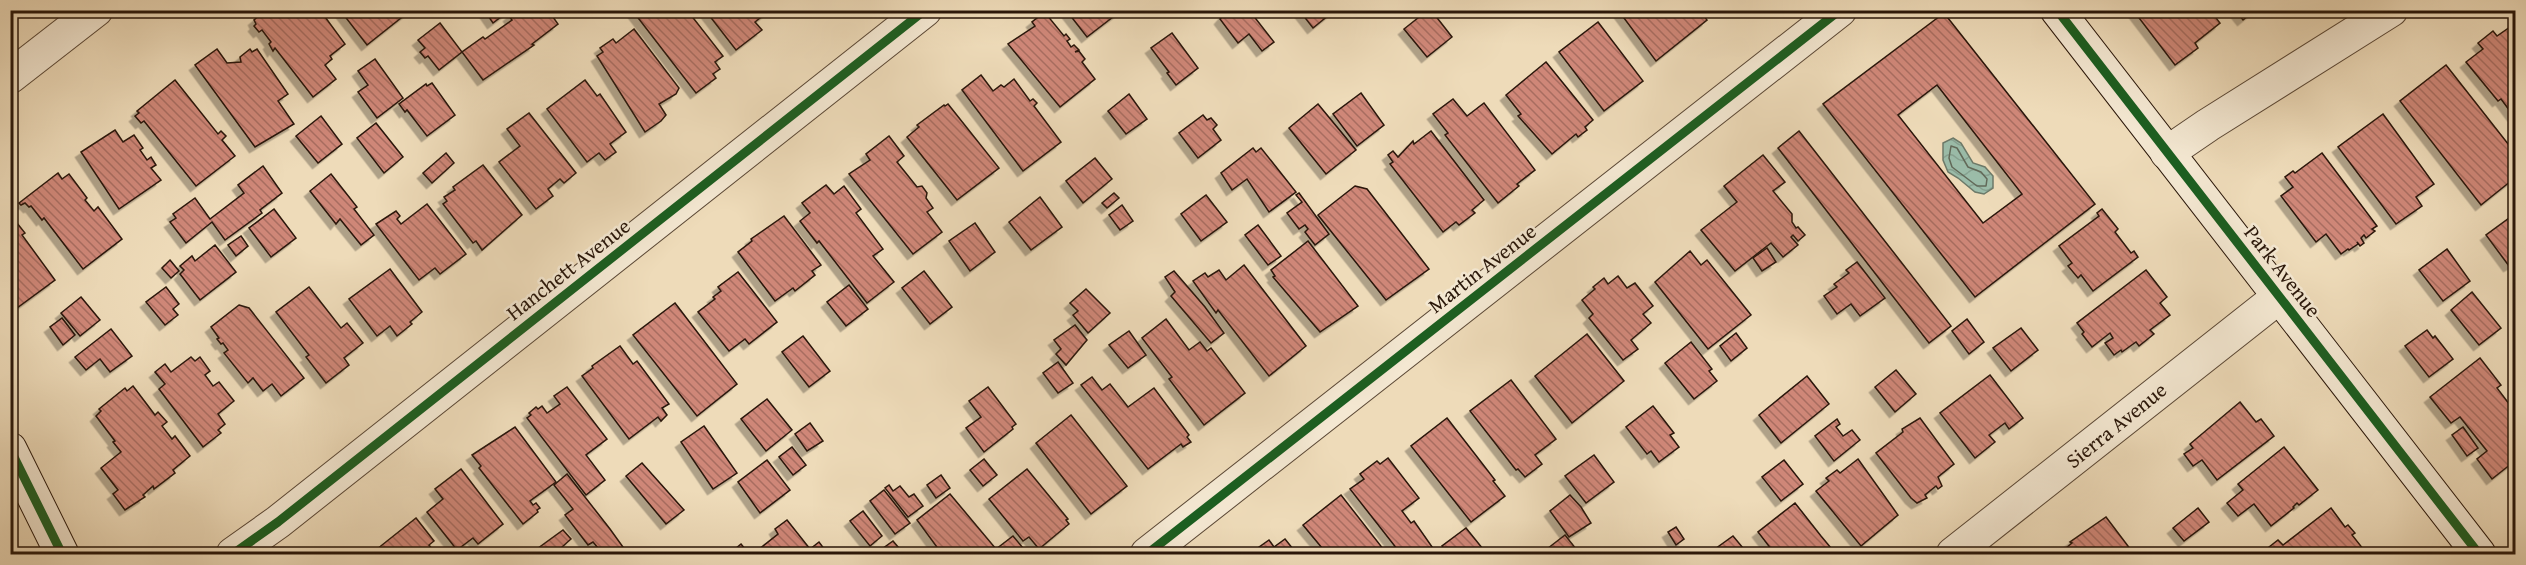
<svg xmlns="http://www.w3.org/2000/svg" width="2526" height="565" viewBox="0 0 2526 565" font-family="'Gentium Book Plus',serif">
<style>
.water{fill:url(#water-waves);stroke:#6d7a69;stroke-width:1.5}
.lines{fill:none;stroke-linecap:round;stroke-linejoin:round}
.shore{stroke:#626959;stroke-width:1.5}
.building{fill:url(#building-back-hatch);stroke:#291609;stroke-width:1.5;fill-rule:evenodd;filter:url(#shadow)}
.street-casing{stroke:#5a4735;stroke-width:35}
.secondary-casing{stroke:#291609;stroke-width:35}
.street{stroke:#f4e8d2;stroke-width:33}
.secondary{stroke:#f4e8d2;stroke-width:33}
.cycleway-casing{stroke:#f4e8d2;stroke-width:13}
.cycleway{stroke:#1b5e20;stroke-width:9}
.labels{text-anchor:middle;dominant-baseline:central;stroke-width:5;stroke-linejoin:round;paint-order:stroke}
.street-label{font-size:21px;fill:#291609;stroke:#f4e8d2}
</style>
<defs>
<pattern id="water-waves" width="16" height="10" patternUnits="userSpaceOnUse" patternTransform="scale(1.5)"><rect width="16" height="10" fill="#9bbca9"/><path d="M0 5q4-4 8 0t8 0" fill="none" stroke="#86a190"/></pattern>
<pattern id="building-back-hatch" width="6" height="6" patternUnits="userSpaceOnUse" patternTransform="scale(1.5)"><rect width="6" height="6" fill="#cf8778"/><path d="M-1 5l2 2M0 0l6 6M5-1l2 2" fill="none" stroke="#a86d61"/></pattern>
<filter id="shadow"><feDropShadow dx="-5.5" dy="5.5" stdDeviation="0" flood-color="#0004"/></filter>
</defs>
<rect width="100%" height="100%" fill="#eedbb9"/>
<filter id="stains"><feTurbulence type="fractalNoise" baseFrequency=".00333" numOctaves="4"/><feColorMatrix values="0 0 0 0 .2 0 0 0 0 .09 0 0 0 0 .02 0 0 0 .5 -.17"/></filter>
<radialGradient id="worn" r=".72"><stop offset=".6" stop-color="#630" stop-opacity="0"/><stop offset="1" stop-color="#630" stop-opacity=".3"/></radialGradient>
<path class="water" d="M 1953,138 L 1961,143 L 1973,163 L 1985,167 L 1993,176 L 1993,188 L 1984,194 L 1975,192 L 1958,178 L 1948,172 L 1943,160 L 1943,143 Z"/>
<g class="lines">
<path class="shore" d="M 1951,146 L 1957,148 L 1968,167 L 1981,172 L 1987,179 L 1986,186 L 1977,186 L 1952,167 L 1949,158 Z"/>
</g>
<g class="building">
<path d="M 266,10 L 279,10 L 283,16 L 290,10 L 320,10 L 345,44 L 330,56 L 332,59 L 325,65 L 336,79 L 313,97 L 275,48 L 273,51 L 269,44 L 271,42 L 262,30 L 259,32 L 254,26 L 256,24 L 254,20 Z"/>
<path d="M 340,10 L 411,10 L 367,45 Z"/>
<path d="M 484,10 L 510,10 L 493,23 Z"/>
<path d="M 516,10 L 548,10 L 558,24 L 532,44 L 534,45 L 483,80 L 462,52 L 483,37 L 485,39 L 512,20 L 509,16 Z"/>
<path d="M 632,10 L 687,10 L 723,56 L 715,62 L 720,69 L 713,74 L 716,78 L 696,93 Z"/>
<path d="M 705,10 L 770,10 L 755,22 L 762,30 L 736,50 Z"/>
<path d="M 1066,10 L 1122,10 L 1087,37 Z"/>
<path d="M 1228,10 L 1249,10 L 1274,42 L 1262,51 L 1249,34 L 1238,43 L 1220,19 Z"/>
<path d="M 1299,10 L 1335,10 L 1313,28 Z"/>
<path d="M 1428,10 L 1431,10 L 1452,37 L 1427,57 L 1404,29 Z"/>
<path d="M 1618,10 L 1658,10 L 1663,17 L 1670,10 L 1700,10 L 1707,20 L 1656,61 Z"/>
<path d="M 2133,10 L 2210,10 L 2220,23 L 2195,43 L 2198,48 L 2175,65 Z"/>
<path d="M 2235,10 L 2255,10 L 2243,20 Z"/>
<path d="M 1944,13 L 2095,204 L 1975,297 L 1823,104 ZM 1937,85 L 2022,194 L 1983,223 L 1898,115 Z"/>
<path d="M 1042,14 L 1045,17 L 1047,15 L 1064,36 L 1066,34 L 1070,39 L 1067,41 L 1071,47 L 1074,45 L 1079,50 L 1075,52 L 1079,51 L 1085,59 L 1082,62 L 1095,79 L 1060,107 L 1008,44 L 1035,26 L 1032,22 Z"/>
<path d="M 1598,22 L 1643,81 L 1604,111 L 1559,52 Z"/>
<path d="M 440,23 L 462,52 L 439,70 L 428,56 L 425,58 L 420,52 L 425,48 L 418,40 Z"/>
<path d="M 2510,27 L 2513,31 L 2516,30 L 2516,114 L 2513,115 L 2501,99 L 2498,101 L 2466,62 L 2483,49 L 2478,43 L 2493,31 L 2497,36 Z"/>
<path d="M 634,29 L 679,88 L 676,94 L 659,104 L 666,115 L 661,121 L 645,132 L 597,56 L 603,52 L 600,48 L 613,39 L 616,43 Z"/>
<path d="M 1172,33 L 1198,68 L 1176,85 L 1167,73 L 1169,72 L 1151,48 Z"/>
<path d="M 217,49 L 227,63 L 241,62 L 240,57 L 250,49 L 252,52 L 257,49 L 288,94 L 278,101 L 294,124 L 255,147 L 195,65 Z"/>
<path d="M 375,59 L 403,98 L 377,118 L 358,92 L 368,85 L 358,71 Z"/>
<path d="M 1546,62 L 1593,120 L 1585,127 L 1587,130 L 1578,137 L 1576,134 L 1552,154 L 1518,116 L 1521,114 L 1506,95 Z"/>
<path d="M 2446,65 L 2516,154 L 2516,177 L 2481,205 L 2400,101 Z"/>
<path d="M 981,75 L 993,91 L 1001,85 L 1004,87 L 1014,79 L 1030,101 L 1033,99 L 1037,103 L 1034,106 L 1061,142 L 1023,171 L 962,90 Z"/>
<path d="M 175,80 L 218,134 L 221,131 L 226,136 L 222,140 L 235,156 L 196,186 L 144,121 L 141,123 L 135,116 L 139,113 L 137,111 Z"/>
<path d="M 585,80 L 597,96 L 600,94 L 626,132 L 610,144 L 616,152 L 605,160 L 599,153 L 587,162 L 547,109 Z"/>
<path d="M 432,83 L 455,115 L 427,136 L 407,110 L 405,112 L 399,104 L 426,84 L 427,86 Z"/>
<path d="M 1361,93 L 1384,125 L 1357,146 L 1333,114 Z"/>
<path d="M 1129,94 L 1147,119 L 1126,134 L 1108,111 Z"/>
<path d="M 1453,99 L 1467,116 L 1484,103 L 1535,170 L 1517,184 L 1519,186 L 1498,203 L 1445,135 L 1448,133 L 1433,114 Z"/>
<path d="M 948,104 L 999,168 L 957,200 L 907,137 L 919,127 L 917,125 L 944,105 L 945,106 Z"/>
<path d="M 1318,104 L 1356,150 L 1326,174 L 1289,128 Z"/>
<path d="M 529,113 L 576,173 L 564,183 L 560,179 L 548,189 L 553,196 L 536,209 L 499,162 L 520,146 L 507,129 Z"/>
<path d="M 2383,114 L 2434,184 L 2416,197 L 2422,206 L 2396,224 L 2338,147 Z"/>
<path d="M 1203,115 L 1207,120 L 1211,118 L 1217,125 L 1213,129 L 1221,140 L 1198,158 L 1179,133 Z"/>
<path d="M 321,116 L 342,144 L 318,163 L 296,136 Z"/>
<path d="M 376,123 L 403,157 L 384,173 L 357,138 Z"/>
<path d="M 115,130 L 123,142 L 134,135 L 143,148 L 140,150 L 147,160 L 151,157 L 156,165 L 151,168 L 161,180 L 119,209 L 81,152 Z"/>
<path d="M 1431,131 L 1484,200 L 1472,210 L 1475,213 L 1459,225 L 1456,222 L 1443,232 L 1390,164 L 1393,162 L 1388,155 L 1393,151 L 1398,157 L 1413,141 L 1414,144 Z"/>
<path d="M 1799,131 L 1951,326 L 1929,343 L 1778,148 Z"/>
<path d="M 889,136 L 904,156 L 897,162 L 917,187 L 922,186 L 927,193 L 926,198 L 933,208 L 927,212 L 942,232 L 913,254 L 849,174 L 870,160 L 866,154 Z"/>
<path d="M 1253,148 L 1256,152 L 1261,148 L 1296,192 L 1269,212 L 1247,179 L 1232,190 L 1221,173 Z"/>
<path d="M 446,153 L 454,163 L 432,183 L 423,173 Z"/>
<path d="M 2322,153 L 2377,226 L 2372,229 L 2375,231 L 2366,238 L 2364,235 L 2361,238 L 2364,243 L 2360,246 L 2357,242 L 2358,244 L 2349,250 L 2348,249 L 2341,254 L 2326,234 L 2316,242 L 2281,196 L 2293,187 L 2285,177 L 2293,171 L 2295,173 Z"/>
<path d="M 1763,155 L 1785,182 L 1773,191 L 1792,214 L 1792,222 L 1796,228 L 1798,227 L 1805,235 L 1798,241 L 1793,235 L 1791,237 L 1798,245 L 1783,257 L 1771,243 L 1735,271 L 1701,230 L 1737,202 L 1724,186 Z"/>
<path d="M 1095,158 L 1112,179 L 1083,203 L 1066,181 Z"/>
<path d="M 483,165 L 522,215 L 482,250 L 476,241 L 473,243 L 443,204 L 447,201 L 444,197 L 455,190 L 453,187 Z"/>
<path d="M 263,166 L 282,193 L 260,210 L 262,213 L 225,240 L 212,222 L 186,243 L 170,222 L 176,218 L 173,214 L 195,198 L 210,219 L 244,193 L 238,185 Z"/>
<path d="M 58,173 L 62,179 L 69,174 L 87,198 L 85,200 L 94,211 L 98,207 L 122,239 L 83,269 L 44,218 L 42,220 L 31,206 L 29,207 L 25,203 L 21,205 L 19,203 Z"/>
<path d="M 331,174 L 357,207 L 354,209 L 374,235 L 361,245 L 340,219 L 336,224 L 310,191 Z"/>
<path d="M 826,185 L 834,194 L 844,186 L 861,209 L 856,213 L 883,249 L 873,256 L 894,282 L 867,303 L 819,241 L 817,243 L 800,221 L 810,213 L 802,203 Z"/>
<path d="M 1355,186 L 1367,189 L 1429,269 L 1386,300 L 1318,215 Z"/>
<path d="M 1114,193 L 1119,198 L 1107,208 L 1102,203 Z"/>
<path d="M 1299,193 L 1329,234 L 1315,245 L 1305,232 L 1308,229 L 1305,225 L 1299,229 L 1287,213 L 1302,202 L 1296,195 Z"/>
<path d="M 1206,195 L 1227,222 L 1201,241 L 1181,214 Z"/>
<path d="M 1040,197 L 1062,227 L 1031,250 L 1009,222 Z"/>
<path d="M 427,204 L 466,254 L 440,274 L 435,268 L 419,280 L 376,224 L 396,211 L 400,216 L 397,219 L 401,224 Z"/>
<path d="M 1122,205 L 1133,221 L 1120,230 L 1109,215 Z"/>
<path d="M 274,209 L 296,238 L 271,257 L 249,228 Z"/>
<path d="M 2102,209 L 2118,229 L 2115,232 L 2131,253 L 2134,251 L 2138,257 L 2093,291 L 2081,275 L 2078,278 L 2068,266 L 2072,263 L 2059,246 L 2099,216 L 2097,213 Z"/>
<path d="M 2516,213 L 2516,262 L 2509,266 L 2486,235 Z"/>
<path d="M 784,216 L 821,265 L 812,271 L 815,275 L 795,291 L 793,288 L 775,301 L 738,252 L 752,241 L 751,239 Z"/>
<path d="M 10,222 L 13,226 L 17,223 L 25,233 L 22,235 L 55,280 L 17,308 L 10,299 Z"/>
<path d="M 975,223 L 995,252 L 970,271 L 949,241 Z"/>
<path d="M 1258,225 L 1281,256 L 1268,265 L 1245,235 Z"/>
<path d="M 241,236 L 248,246 L 236,256 L 228,245 Z"/>
<path d="M 1308,241 L 1358,306 L 1320,332 L 1273,277 L 1275,276 L 1271,270 Z"/>
<path d="M 215,245 L 236,272 L 200,300 L 180,274 L 184,270 L 180,266 L 192,256 L 195,261 Z"/>
<path d="M 1767,248 L 1776,262 L 1762,271 L 1753,258 Z"/>
<path d="M 2447,249 L 2470,281 L 2443,301 L 2419,270 Z"/>
<path d="M 1690,251 L 1701,265 L 1707,260 L 1751,315 L 1708,349 L 1655,282 Z"/>
<path d="M 170,260 L 179,271 L 171,278 L 162,268 Z"/>
<path d="M 1857,262 L 1885,298 L 1860,316 L 1851,304 L 1837,314 L 1824,296 L 1837,287 L 1834,284 L 1849,273 L 1846,270 Z"/>
<path d="M 1244,265 L 1306,346 L 1269,376 L 1218,310 L 1216,313 L 1193,281 L 1205,273 L 1208,277 L 1219,270 L 1226,280 Z"/>
<path d="M 390,269 L 422,312 L 410,322 L 412,324 L 397,336 L 390,326 L 377,336 L 349,299 Z"/>
<path d="M 2146,270 L 2167,297 L 2160,303 L 2170,315 L 2150,330 L 2154,334 L 2139,346 L 2136,342 L 2122,352 L 2121,350 L 2114,355 L 2105,343 L 2113,338 L 2110,333 L 2092,347 L 2082,334 L 2084,332 L 2077,323 Z"/>
<path d="M 924,271 L 952,307 L 930,324 L 902,288 Z"/>
<path d="M 1174,271 L 1205,307 L 1224,333 L 1211,343 L 1171,296 L 1175,292 L 1165,277 Z"/>
<path d="M 738,272 L 777,322 L 749,344 L 745,339 L 729,351 L 698,312 L 715,299 L 713,297 L 721,291 L 718,287 Z"/>
<path d="M 1618,276 L 1627,288 L 1635,283 L 1653,306 L 1643,314 L 1651,323 L 1631,340 L 1638,349 L 1623,360 L 1589,318 L 1593,314 L 1582,300 L 1595,289 L 1593,287 L 1604,278 L 1608,284 Z"/>
<path d="M 849,285 L 868,309 L 846,326 L 827,302 Z"/>
<path d="M 166,287 L 179,304 L 173,309 L 178,315 L 165,325 L 146,302 Z"/>
<path d="M 309,287 L 341,328 L 347,323 L 363,343 L 344,358 L 349,365 L 326,383 L 306,357 L 309,355 L 276,312 Z"/>
<path d="M 1086,289 L 1110,313 L 1088,333 L 1073,315 L 1078,311 L 1070,303 Z"/>
<path d="M 2472,292 L 2501,328 L 2479,345 L 2451,310 Z"/>
<path d="M 81,297 L 100,320 L 80,336 L 61,313 Z"/>
<path d="M 675,303 L 737,384 L 697,416 L 633,335 Z"/>
<path d="M 239,305 L 249,308 L 304,378 L 281,396 L 272,384 L 263,391 L 253,378 L 248,383 L 224,353 L 228,350 L 223,343 L 221,344 L 217,339 L 219,338 L 211,327 Z"/>
<path d="M 62,318 L 75,335 L 63,345 L 50,327 Z"/>
<path d="M 1166,319 L 1189,350 L 1200,342 L 1207,351 L 1211,348 L 1245,393 L 1204,425 L 1169,379 L 1172,377 L 1142,338 Z"/>
<path d="M 1967,319 L 1984,342 L 1969,354 L 1952,331 Z"/>
<path d="M 1075,325 L 1087,340 L 1066,365 L 1056,354 L 1061,349 L 1054,340 Z"/>
<path d="M 2021,328 L 2038,350 L 2011,371 L 1993,348 Z"/>
<path d="M 111,329 L 132,356 L 110,372 L 100,359 L 86,370 L 75,357 Z"/>
<path d="M 2427,330 L 2433,338 L 2435,336 L 2453,359 L 2429,377 L 2405,346 Z"/>
<path d="M 1129,331 L 1146,355 L 1128,368 L 1109,345 Z"/>
<path d="M 1736,333 L 1747,348 L 1731,361 L 1720,346 Z"/>
<path d="M 1587,334 L 1624,381 L 1572,423 L 1535,376 Z"/>
<path d="M 803,336 L 830,371 L 809,387 L 782,352 Z"/>
<path d="M 1691,342 L 1712,369 L 1709,371 L 1717,381 L 1694,399 L 1665,363 Z"/>
<path d="M 620,346 L 633,364 L 637,361 L 669,404 L 662,408 L 667,415 L 661,421 L 658,417 L 629,439 L 582,376 L 593,368 L 592,366 Z"/>
<path d="M 191,357 L 195,361 L 200,357 L 210,371 L 205,375 L 213,386 L 219,382 L 234,401 L 218,414 L 225,424 L 218,430 L 221,433 L 203,447 L 159,389 L 165,384 L 155,372 L 165,364 L 171,372 Z"/>
<path d="M 2480,358 L 2501,385 L 2497,388 L 2516,413 L 2516,460 L 2492,479 L 2477,459 L 2487,451 L 2460,417 L 2451,423 L 2430,397 Z"/>
<path d="M 1058,362 L 1073,383 L 1058,393 L 1043,373 Z"/>
<path d="M 1896,370 L 1916,394 L 1895,412 L 1875,387 Z"/>
<path d="M 1990,375 L 2023,418 L 2009,429 L 2005,423 L 1989,435 L 1995,442 L 1975,458 L 1940,413 Z"/>
<path d="M 1807,376 L 1829,404 L 1781,443 L 1759,415 Z"/>
<path d="M 1092,377 L 1102,390 L 1110,384 L 1128,407 L 1154,388 L 1189,435 L 1187,437 L 1191,442 L 1183,447 L 1181,444 L 1148,469 L 1081,385 Z"/>
<path d="M 1511,380 L 1556,439 L 1535,455 L 1542,464 L 1525,477 L 1518,469 L 1516,470 L 1470,411 Z"/>
<path d="M 133,386 L 155,415 L 158,412 L 167,422 L 162,426 L 172,439 L 175,436 L 190,456 L 173,470 L 175,473 L 154,489 L 153,486 L 143,495 L 145,497 L 125,510 L 113,494 L 118,490 L 101,468 L 121,452 L 113,442 L 115,441 L 96,416 L 101,411 L 99,409 L 125,388 L 127,391 Z"/>
<path d="M 567,387 L 607,439 L 586,455 L 605,480 L 586,495 L 527,418 L 531,415 L 529,413 L 536,407 L 538,409 L 542,406 L 547,413 L 560,404 L 554,396 Z"/>
<path d="M 988,387 L 1016,424 L 1012,427 L 1013,429 L 984,452 L 966,428 L 981,417 L 969,401 Z"/>
<path d="M 767,399 L 792,430 L 766,451 L 741,419 Z"/>
<path d="M 2240,402 L 2256,422 L 2261,419 L 2274,436 L 2217,480 L 2202,460 L 2193,466 L 2184,454 L 2193,448 L 2190,444 Z"/>
<path d="M 1653,406 L 1674,433 L 1670,435 L 1679,447 L 1659,462 L 1651,451 L 1647,454 L 1626,427 Z"/>
<path d="M 1071,415 L 1127,486 L 1091,514 L 1036,443 Z"/>
<path d="M 1447,418 L 1495,480 L 1493,481 L 1505,496 L 1471,522 L 1411,446 Z"/>
<path d="M 1920,418 L 1954,464 L 1938,477 L 1942,486 L 1938,489 L 1936,486 L 1925,495 L 1927,498 L 1917,503 L 1911,498 L 1876,453 L 1903,432 L 1902,429 Z"/>
<path d="M 1837,419 L 1840,424 L 1836,427 L 1843,436 L 1852,430 L 1860,440 L 1834,461 L 1815,436 Z"/>
<path d="M 810,423 L 823,441 L 807,451 L 795,434 Z"/>
<path d="M 704,426 L 737,473 L 713,489 L 681,442 Z"/>
<path d="M 515,427 L 556,482 L 530,501 L 533,505 L 536,503 L 540,508 L 537,510 L 538,512 L 523,524 L 479,468 L 481,466 L 472,455 Z"/>
<path d="M 2463,427 L 2478,448 L 2467,456 L 2452,435 Z"/>
<path d="M 792,447 L 806,465 L 793,475 L 779,457 Z"/>
<path d="M 2284,447 L 2318,490 L 2299,505 L 2297,503 L 2293,507 L 2294,508 L 2271,526 L 2254,504 L 2238,516 L 2227,503 L 2243,490 L 2238,484 Z"/>
<path d="M 1594,455 L 1614,482 L 1586,503 L 1565,476 Z"/>
<path d="M 1388,458 L 1419,498 L 1402,511 L 1411,523 L 1414,521 L 1437,554 L 1401,554 L 1350,489 L 1364,479 L 1360,474 L 1377,461 L 1380,464 Z"/>
<path d="M 984,459 L 997,475 L 983,486 L 970,470 Z"/>
<path d="M 1858,459 L 1898,515 L 1861,546 L 1816,491 L 1829,481 L 1826,478 L 1837,470 L 1840,473 Z"/>
<path d="M 767,460 L 790,490 L 760,513 L 738,482 Z"/>
<path d="M 1784,460 L 1803,484 L 1781,501 L 1762,477 Z"/>
<path d="M 642,463 L 684,510 L 666,524 L 626,476 Z"/>
<path d="M 461,469 L 503,524 L 478,544 L 473,538 L 457,550 L 427,512 L 443,499 L 435,489 Z"/>
<path d="M 1027,469 L 1068,519 L 1066,520 L 1069,524 L 1039,549 L 1029,537 L 1023,541 L 989,499 Z"/>
<path d="M 567,474 L 610,529 L 628,554 L 603,554 L 593,542 L 588,545 L 565,515 L 573,509 L 554,485 Z"/>
<path d="M 941,475 L 950,488 L 936,498 L 927,485 Z"/>
<path d="M 889,485 L 893,491 L 900,486 L 909,497 L 914,494 L 923,506 L 908,517 L 885,488 Z"/>
<path d="M 884,490 L 910,523 L 895,534 L 870,501 Z"/>
<path d="M 950,494 L 996,549 L 1013,536 L 1028,554 L 942,554 L 917,520 Z"/>
<path d="M 1341,495 L 1384,550 L 1378,554 L 1327,554 L 1303,525 Z"/>
<path d="M 1570,495 L 1581,507 L 1591,523 L 1569,537 L 1550,511 Z"/>
<path d="M 1795,503 L 1821,536 L 1836,554 L 1775,554 L 1758,532 Z"/>
<path d="M 2198,508 L 2209,522 L 2184,541 L 2173,528 Z"/>
<path d="M 2331,508 L 2345,527 L 2348,525 L 2355,533 L 2352,535 L 2364,550 L 2358,554 L 2272,554 L 2274,553 L 2269,547 L 2278,540 L 2283,545 Z"/>
<path d="M 863,511 L 882,536 L 870,546 L 850,521 Z"/>
<path d="M 2106,517 L 2134,554 L 2059,554 L 2072,543 L 2070,542 Z"/>
<path d="M 416,518 L 434,541 L 429,545 L 436,554 L 374,554 L 372,553 Z"/>
<path d="M 787,520 L 810,549 L 819,542 L 828,554 L 761,554 L 758,550 L 778,534 L 775,529 Z"/>
<path d="M 1676,527 L 1684,539 L 1676,545 L 1668,532 Z"/>
<path d="M 1466,528 L 1487,554 L 1448,554 L 1442,546 Z"/>
<path d="M 563,530 L 571,539 L 562,547 L 567,554 L 572,550 L 574,552 L 571,554 L 530,554 Z"/>
<path d="M 1565,535 L 1580,554 L 1545,554 L 1543,552 Z"/>
<path d="M 1733,536 L 1748,554 L 1708,554 Z"/>
<path d="M 1285,539 L 1297,554 L 1258,554 L 1255,550 L 1269,540 L 1274,547 Z"/>
<path d="M 893,541 L 904,554 L 908,551 L 911,554 L 875,554 Z"/>
<path d="M 741,544 L 749,554 L 729,554 Z"/>
</g>
<g class="lines">
<defs>
<g id="street">
<path d="M 10,77 L 96,10"/>
<path d="M 2167,153 L 2208,125 L 2391,10"/>
<path d="M 233,554 L 278,522 L 925,10"/>
<path d="M 1147,554 L 1840,10"/>
<path d="M 1953,554 L 2280,296"/>
</g>
<g id="secondary">
<path d="M 2057,10 L 2479,554"/>
<path d="M 10,449 L 62,554"/>
</g>
</defs>
<use href="#street" class="street-casing"/>
<use href="#secondary" class="secondary-casing"/>
<use href="#street" class="street"/>
<use href="#secondary" class="secondary"/>
<defs>
<g id="cycleway">
<path d="M 2057,10 L 2479,554"/>
<path d="M 10,449 L 62,554"/>
<path d="M 233,554 L 278,522 L 925,10"/>
<path d="M 1147,554 L 1840,10"/>
</g>
</defs>
<use href="#cycleway" class="cycleway-casing"/>
<use href="#cycleway" class="cycleway"/>
</g>
<g class="labels">
<g class="street-label">
<text transform="translate(1482 268) rotate(-38)">Martin Avenue</text>
<text transform="translate(568 269) rotate(-38)">Hanchett Avenue</text>
<text transform="translate(2283 271) rotate(52)">Park Avenue</text>
<text transform="translate(2116 425) rotate(-39)">Sierra Avenue</text>
</g>
</g>
<rect width="2526" height="565" fill="none" stroke="#eedbb9" stroke-width="36"/>
<rect x="12" y="12" width="2502" height="541" fill="none" stroke="#291609" stroke-width="3"/>
<rect x="18" y="18" width="2490" height="529" fill="none" stroke="#291609" stroke-width="1.5"/>
<rect width="100%" height="100%" filter="url(#stains)"/>
<rect width="100%" height="100%" fill="url(#worn)"/>
</svg>
